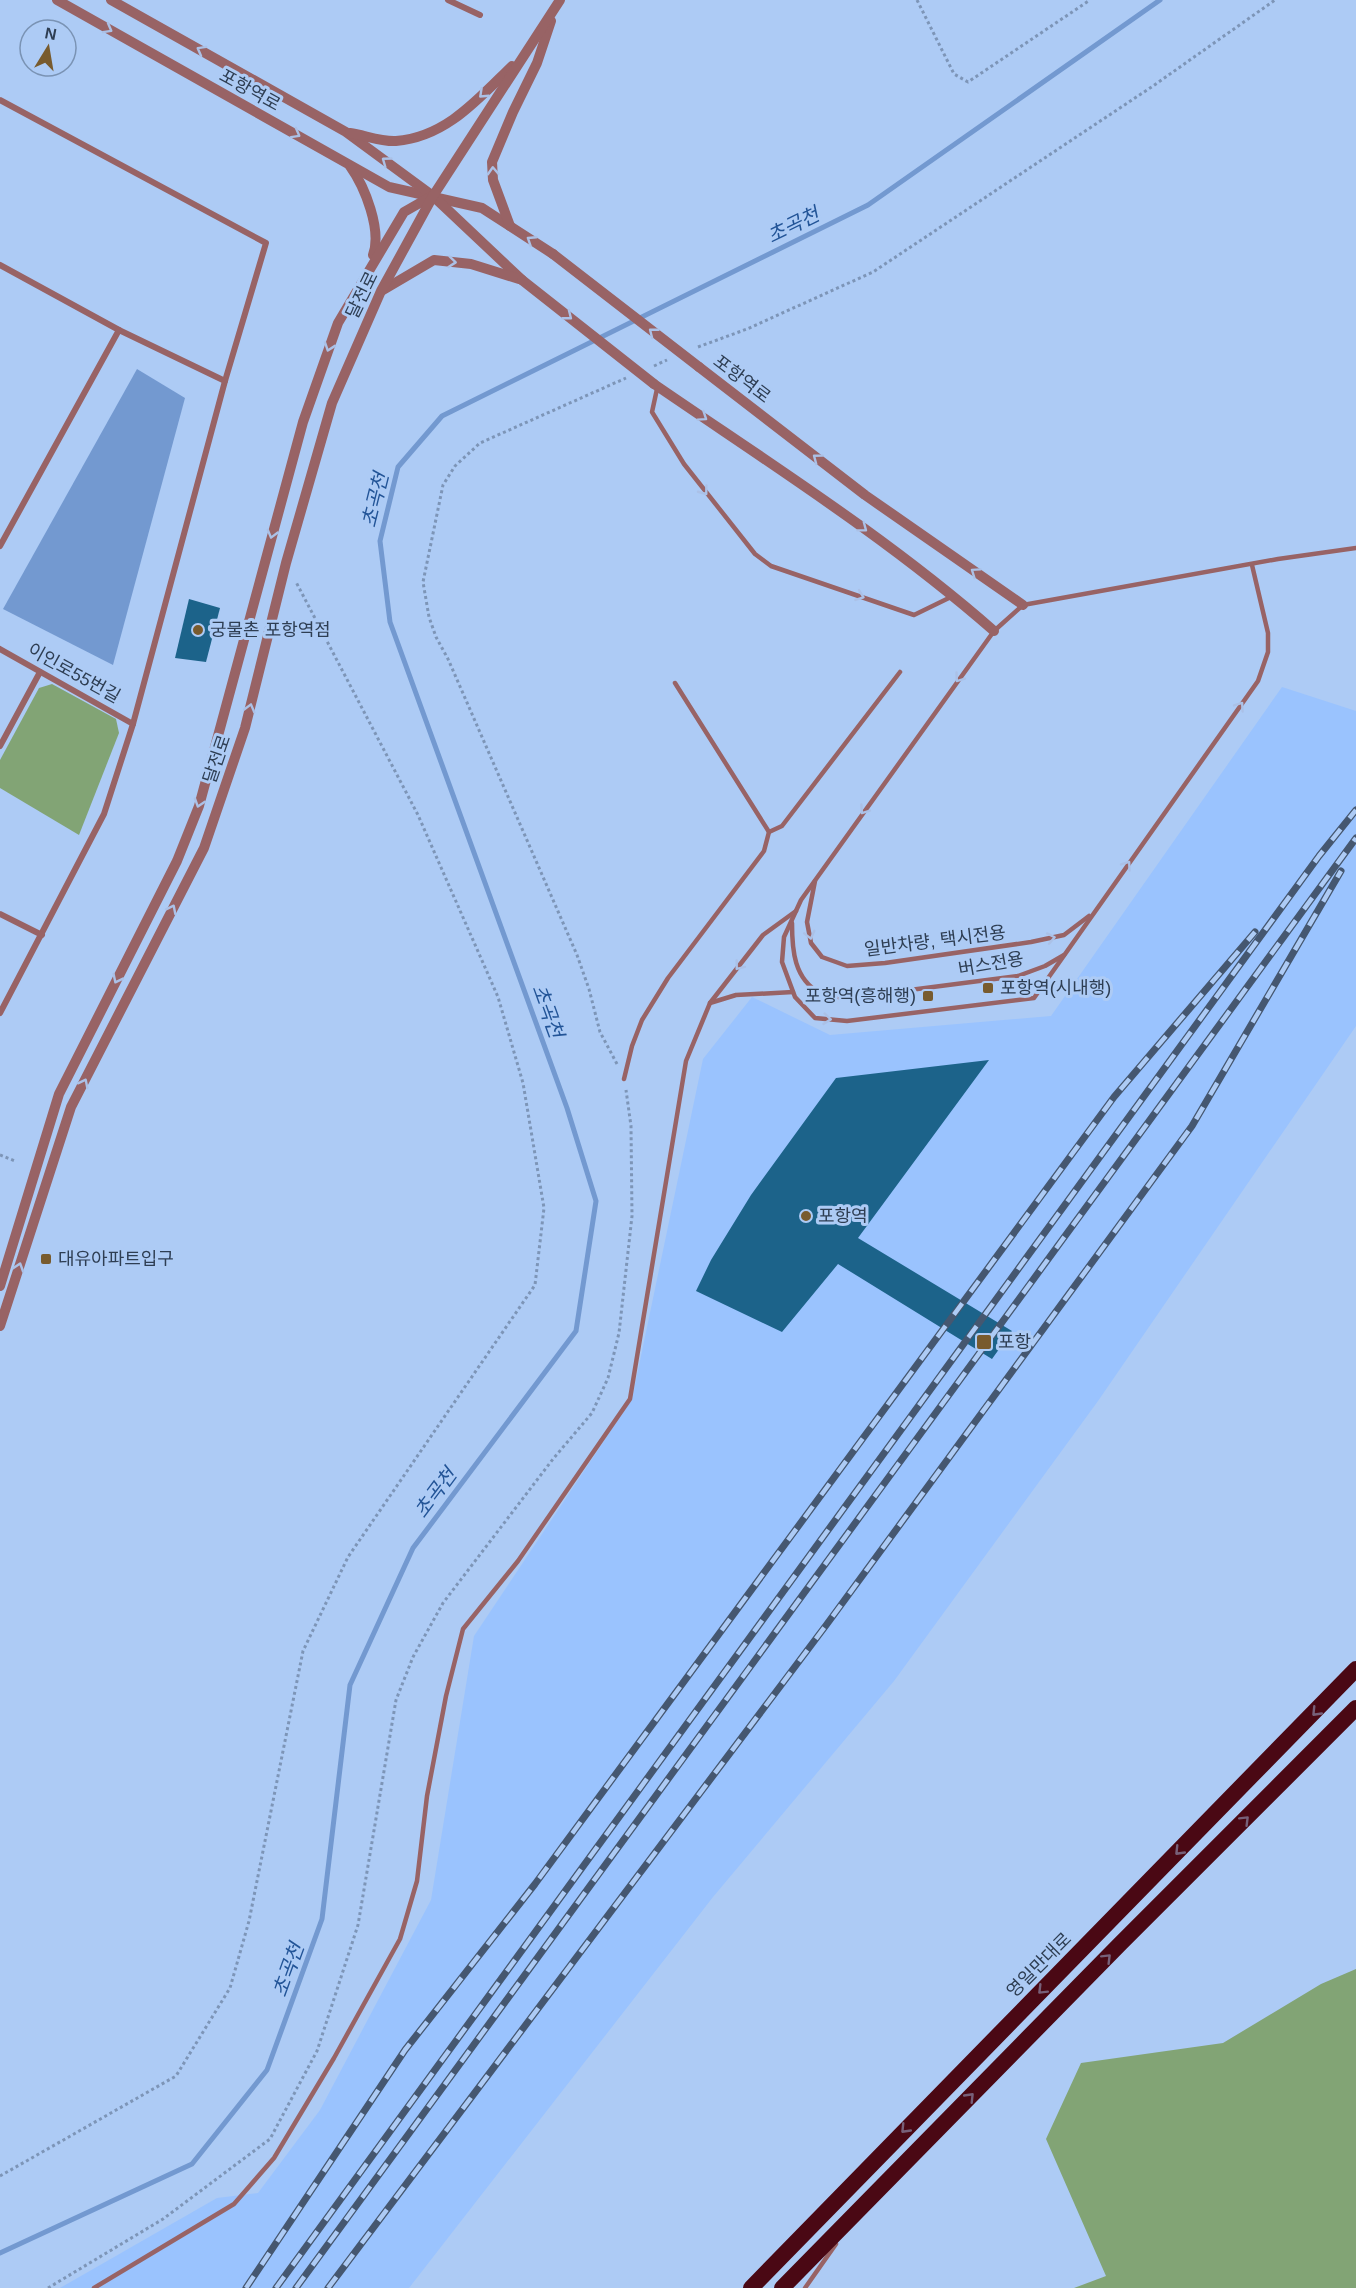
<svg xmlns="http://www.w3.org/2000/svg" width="1356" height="2288" viewBox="0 0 1356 2288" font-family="Arial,'Noto Sans KR',sans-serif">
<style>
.built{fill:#9ac3fe}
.green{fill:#82a475}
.water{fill:#7399d0}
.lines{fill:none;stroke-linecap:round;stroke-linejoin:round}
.stream{stroke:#7399d0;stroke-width:5}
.building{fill:#1c638a}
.path{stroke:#7d95b7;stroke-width:3;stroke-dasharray:3 3;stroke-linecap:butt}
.service{stroke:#986365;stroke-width:4.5}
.minor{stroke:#986365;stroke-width:6}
.tertiary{stroke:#986365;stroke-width:10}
.trunk{stroke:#4a0814;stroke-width:16}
.rail-casing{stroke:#455770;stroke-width:7}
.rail{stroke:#adcbf5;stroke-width:4.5;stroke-dasharray:14;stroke-linecap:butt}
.tertiary-bridge{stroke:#986365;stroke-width:10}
.oneway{stroke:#abc1e7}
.oneway2{stroke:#776079}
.poi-dot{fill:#785b2e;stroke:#adcbf5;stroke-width:2}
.labels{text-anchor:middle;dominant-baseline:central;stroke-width:6;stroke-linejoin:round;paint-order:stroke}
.street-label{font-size:18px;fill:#2e3e53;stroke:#adcbf5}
.poi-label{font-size:18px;fill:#2e3e53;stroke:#adcbf5;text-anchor:start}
.water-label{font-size:20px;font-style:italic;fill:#225497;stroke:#adcbf5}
</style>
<rect width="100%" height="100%" fill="#adcbf5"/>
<path class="built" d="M 1282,687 L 1356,711 L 1356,1026 L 1098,1401 L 894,1681 L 713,1897 L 409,2288 L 60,2288 L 217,2198 L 258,2193 L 320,2110 L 431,1900 L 474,1636 L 632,1399 L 703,1059 L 752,997 L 830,1035 L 1051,1016 Z"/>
<g class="green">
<path d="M 52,684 L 116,719 L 119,733 L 79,835 L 0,788 L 0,760 L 39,688 Z"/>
<path d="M 1356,1969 L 1356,2288 L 1074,2288 L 1106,2276 L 1046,2139 L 1081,2063 L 1223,2043 L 1321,1984 Z"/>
</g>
<path class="water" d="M 137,369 L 185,398 L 113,665 L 3,609 Z"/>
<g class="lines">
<path class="stream" d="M 0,2253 L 192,2164 L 267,2070 L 322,1919 L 350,1685 L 413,1548 L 576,1331 L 596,1201 L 567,1108 L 390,622 L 380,541 L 398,467 L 442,416 L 868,205 L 1160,0"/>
</g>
<g class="building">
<path d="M 189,599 L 220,608 L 206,662 L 175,658 Z"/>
<path d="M 989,1060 L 858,1238 L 1012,1331 L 992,1359 L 838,1264 L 782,1332 L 696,1291 L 711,1260 L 751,1195 L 836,1078 Z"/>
</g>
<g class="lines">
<g class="path">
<path d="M 917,0 L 954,74 L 968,82 L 1090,0"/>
<path d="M 698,347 L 747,329 L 873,272 L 1153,86 L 1275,0"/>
<path d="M 654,366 L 667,360"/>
<path d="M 617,1064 L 600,1032 L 589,989 L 577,955 L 448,659 L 436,637 L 429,617 L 423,582 L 443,485 L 455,466 L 480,443 L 626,378"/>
<path d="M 0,1155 L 15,1161"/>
<path d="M 0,2176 L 176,2076 L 230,1988 L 249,1921 L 303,1651 L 348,1557 L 535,1285 L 544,1208 L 523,1083 L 498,997 L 418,815 L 296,582"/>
<path d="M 48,2288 L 163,2219 L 270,2139 L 317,2051 L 358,1925 L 396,1700 L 413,1657 L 443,1603 L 553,1459 L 592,1413 L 608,1378 L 619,1333 L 632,1216 L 631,1126 L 626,1090"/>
</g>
<g class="service">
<path d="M 657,389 L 652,412 L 684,464 L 755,554 L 771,566 L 914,615 L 953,596"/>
<path d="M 1252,565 L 1268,633 L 1268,652 L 1258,681 L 1034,998 L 847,1021 L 815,1018 L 795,997 L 782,962 L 784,937 L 801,900 L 994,631 L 1023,605 L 1278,559 L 1356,548"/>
<path d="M 769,832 L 782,826 L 900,672"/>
<path d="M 815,881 L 807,922 L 811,943 L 822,957 L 847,966 L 885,963 L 1031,942 L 1064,935 L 1089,916"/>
<path d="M 792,923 C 792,950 794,979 820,993 C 827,997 840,997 848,998 L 1018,976 L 1045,966 L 1064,955"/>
<path d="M 710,1003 L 736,995 L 793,992"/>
<path d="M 624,1079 L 632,1046 L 642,1020 L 668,978 L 764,851 L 769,832 L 675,683"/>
<path d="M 94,2288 L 234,2204 L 274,2158 L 334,2058 L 400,1939 L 417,1881 L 427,1796 L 446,1696 L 463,1629 L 518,1561 L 630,1399 L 686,1061 L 710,1003 L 763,935 L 796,911"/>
<path d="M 805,2288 L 836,2244"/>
</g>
<g class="minor">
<path d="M 448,0 L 480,15"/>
<path d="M 0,100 L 266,243 L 225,381 L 133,724 L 104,814 L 0,1013"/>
<path d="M 0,265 L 119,330 L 225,381"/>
<path d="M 0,546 L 119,330"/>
<path d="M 0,649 L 133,724"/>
<path d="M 0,746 L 40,672"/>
<path d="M 0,914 L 42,935"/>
</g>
<g class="tertiary">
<path d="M 57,0 L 389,187 L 482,208 L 553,254"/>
<path d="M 111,0 L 346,132 L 433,196 L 522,280"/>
<path d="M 350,133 C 364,135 382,142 396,141 C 446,137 478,99 512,66"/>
<path d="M 350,166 C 365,187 382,230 373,255"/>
<path d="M 510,226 L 493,180 L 492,162 L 513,112 L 537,63 L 551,21"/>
<path d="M 383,290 L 434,260 L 471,264 L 519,279"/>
<path d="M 699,367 L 865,495 L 1023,605"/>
<path d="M 654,384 C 769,463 888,538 994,631"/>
<path d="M 0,1286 L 59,1094 L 177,861 L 199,806 L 303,422 L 338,323 L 404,212 L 432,196"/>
<path d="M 0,1326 L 71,1107 L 204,848 L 245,728 L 286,563 L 332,403 L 381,291 L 433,196 L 560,0"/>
</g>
<g class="trunk">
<path d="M 751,2288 L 1356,1669"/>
<path d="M 782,2288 L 1121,1943 L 1356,1708"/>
</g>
<defs>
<g id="rail">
<path d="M 246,2288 L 405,2050 L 535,1884 L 1114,1097 L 1255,932"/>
<path d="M 276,2288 L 1319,856 L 1356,810"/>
<path d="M 296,2288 L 1356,838"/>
<path d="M 328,2288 L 827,1624 L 1192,1126 L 1341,871"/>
</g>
</defs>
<use href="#rail" class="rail-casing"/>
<use href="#rail" class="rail"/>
<g class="tertiary-bridge">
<path d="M 553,254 L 699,367"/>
<path d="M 522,280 L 654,384"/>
</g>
</g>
<defs><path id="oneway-chevron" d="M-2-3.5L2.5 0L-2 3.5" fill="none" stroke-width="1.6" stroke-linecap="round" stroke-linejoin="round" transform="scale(1.5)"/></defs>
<g class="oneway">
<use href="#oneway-chevron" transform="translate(108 29) rotate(29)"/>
<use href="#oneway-chevron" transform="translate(201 50) rotate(-151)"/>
<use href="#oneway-chevron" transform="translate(483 94) rotate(137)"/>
<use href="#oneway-chevron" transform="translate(296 134) rotate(29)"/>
<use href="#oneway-chevron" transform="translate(386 161) rotate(-144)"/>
<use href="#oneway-chevron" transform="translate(493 171) rotate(-93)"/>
<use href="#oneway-chevron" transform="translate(531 240) rotate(-147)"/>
<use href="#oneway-chevron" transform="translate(452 262) rotate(6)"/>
<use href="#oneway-chevron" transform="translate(568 316) rotate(38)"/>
<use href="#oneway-chevron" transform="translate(653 332) rotate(-142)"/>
<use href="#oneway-chevron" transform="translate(329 347) rotate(109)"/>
<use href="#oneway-chevron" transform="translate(703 417) rotate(34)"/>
<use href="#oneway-chevron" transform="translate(817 458) rotate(-143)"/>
<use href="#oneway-chevron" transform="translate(704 491) rotate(53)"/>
<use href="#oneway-chevron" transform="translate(863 528) rotate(37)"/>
<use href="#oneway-chevron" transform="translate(272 534) rotate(105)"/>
<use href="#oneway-chevron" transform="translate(975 572) rotate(-145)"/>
<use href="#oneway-chevron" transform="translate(860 596) rotate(20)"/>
<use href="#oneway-chevron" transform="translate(959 678) rotate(126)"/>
<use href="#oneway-chevron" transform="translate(1240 706) rotate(-55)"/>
<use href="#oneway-chevron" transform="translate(250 708) rotate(-75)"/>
<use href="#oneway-chevron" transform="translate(199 803) rotate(108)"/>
<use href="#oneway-chevron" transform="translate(864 810) rotate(125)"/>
<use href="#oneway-chevron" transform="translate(1127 865) rotate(-55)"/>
<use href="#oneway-chevron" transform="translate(172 909) rotate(-63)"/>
<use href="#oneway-chevron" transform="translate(810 935) rotate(76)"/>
<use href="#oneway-chevron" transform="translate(1051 938) rotate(-11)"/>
<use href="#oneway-chevron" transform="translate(739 966) rotate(128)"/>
<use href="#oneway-chevron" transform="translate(117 979) rotate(116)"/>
<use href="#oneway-chevron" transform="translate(827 1019) rotate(6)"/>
<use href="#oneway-chevron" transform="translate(84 1083) rotate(-63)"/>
<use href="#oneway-chevron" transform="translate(19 1267) rotate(-72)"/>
</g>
<g class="oneway2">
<use href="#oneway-chevron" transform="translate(1316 1712) rotate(134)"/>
<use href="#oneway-chevron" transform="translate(1245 1820) rotate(-45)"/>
<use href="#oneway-chevron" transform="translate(1179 1851) rotate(134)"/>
<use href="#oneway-chevron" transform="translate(1107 1958) rotate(-45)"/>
<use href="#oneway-chevron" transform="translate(1042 1990) rotate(135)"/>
<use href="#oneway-chevron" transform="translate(970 2097) rotate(-46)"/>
<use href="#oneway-chevron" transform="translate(905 2129) rotate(134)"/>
</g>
<g class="poi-dot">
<circle cx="198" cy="630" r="6"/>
<rect x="982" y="982" width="12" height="12" rx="3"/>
<rect x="922" y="990" width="12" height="12" rx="3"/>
<circle cx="806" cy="1216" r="6"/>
<rect x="40" y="1253" width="12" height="12" rx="3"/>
<rect x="976" y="1334" width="16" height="16" rx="3"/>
</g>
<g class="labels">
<g class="street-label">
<text transform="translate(250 90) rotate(29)">포항역로</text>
<text transform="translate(362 295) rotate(-64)">달전로</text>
<text transform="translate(742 379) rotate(37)">포항역로</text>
<text transform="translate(74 673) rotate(29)">이인로55번길</text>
<text transform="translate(217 759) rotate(-71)">달전로</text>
<text transform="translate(935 941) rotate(-7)">일반차량, 택시전용</text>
<text transform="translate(991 964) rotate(-10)">버스전용</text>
<text transform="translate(1039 1965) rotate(-45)">영일만대로</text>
</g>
<g class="poi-label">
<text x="210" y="630">궁물촌 포항역점</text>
<text x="1000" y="988">포항역(시내행)</text>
<text x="916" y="996" text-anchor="end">포항역(흥해행)</text>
<text x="818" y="1216">포항역</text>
<text x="58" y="1259">대유아파트입구</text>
<text x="998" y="1342">포항</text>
</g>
<g class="water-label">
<text transform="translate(793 225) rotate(-26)">초곡천</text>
<text transform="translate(375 500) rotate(-76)">초곡천</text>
<text transform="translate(548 1011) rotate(70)">초곡천</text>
<text transform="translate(435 1493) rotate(-53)">초곡천</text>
<text transform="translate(288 1970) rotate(-70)">초곡천</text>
</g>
</g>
<g transform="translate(48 48) rotate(11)"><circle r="28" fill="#adcbf5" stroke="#7a93b4" stroke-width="1.5"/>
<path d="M0-4.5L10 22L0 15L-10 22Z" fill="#785b2e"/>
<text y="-9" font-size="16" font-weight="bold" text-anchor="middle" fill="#2e3e53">N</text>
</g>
</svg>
